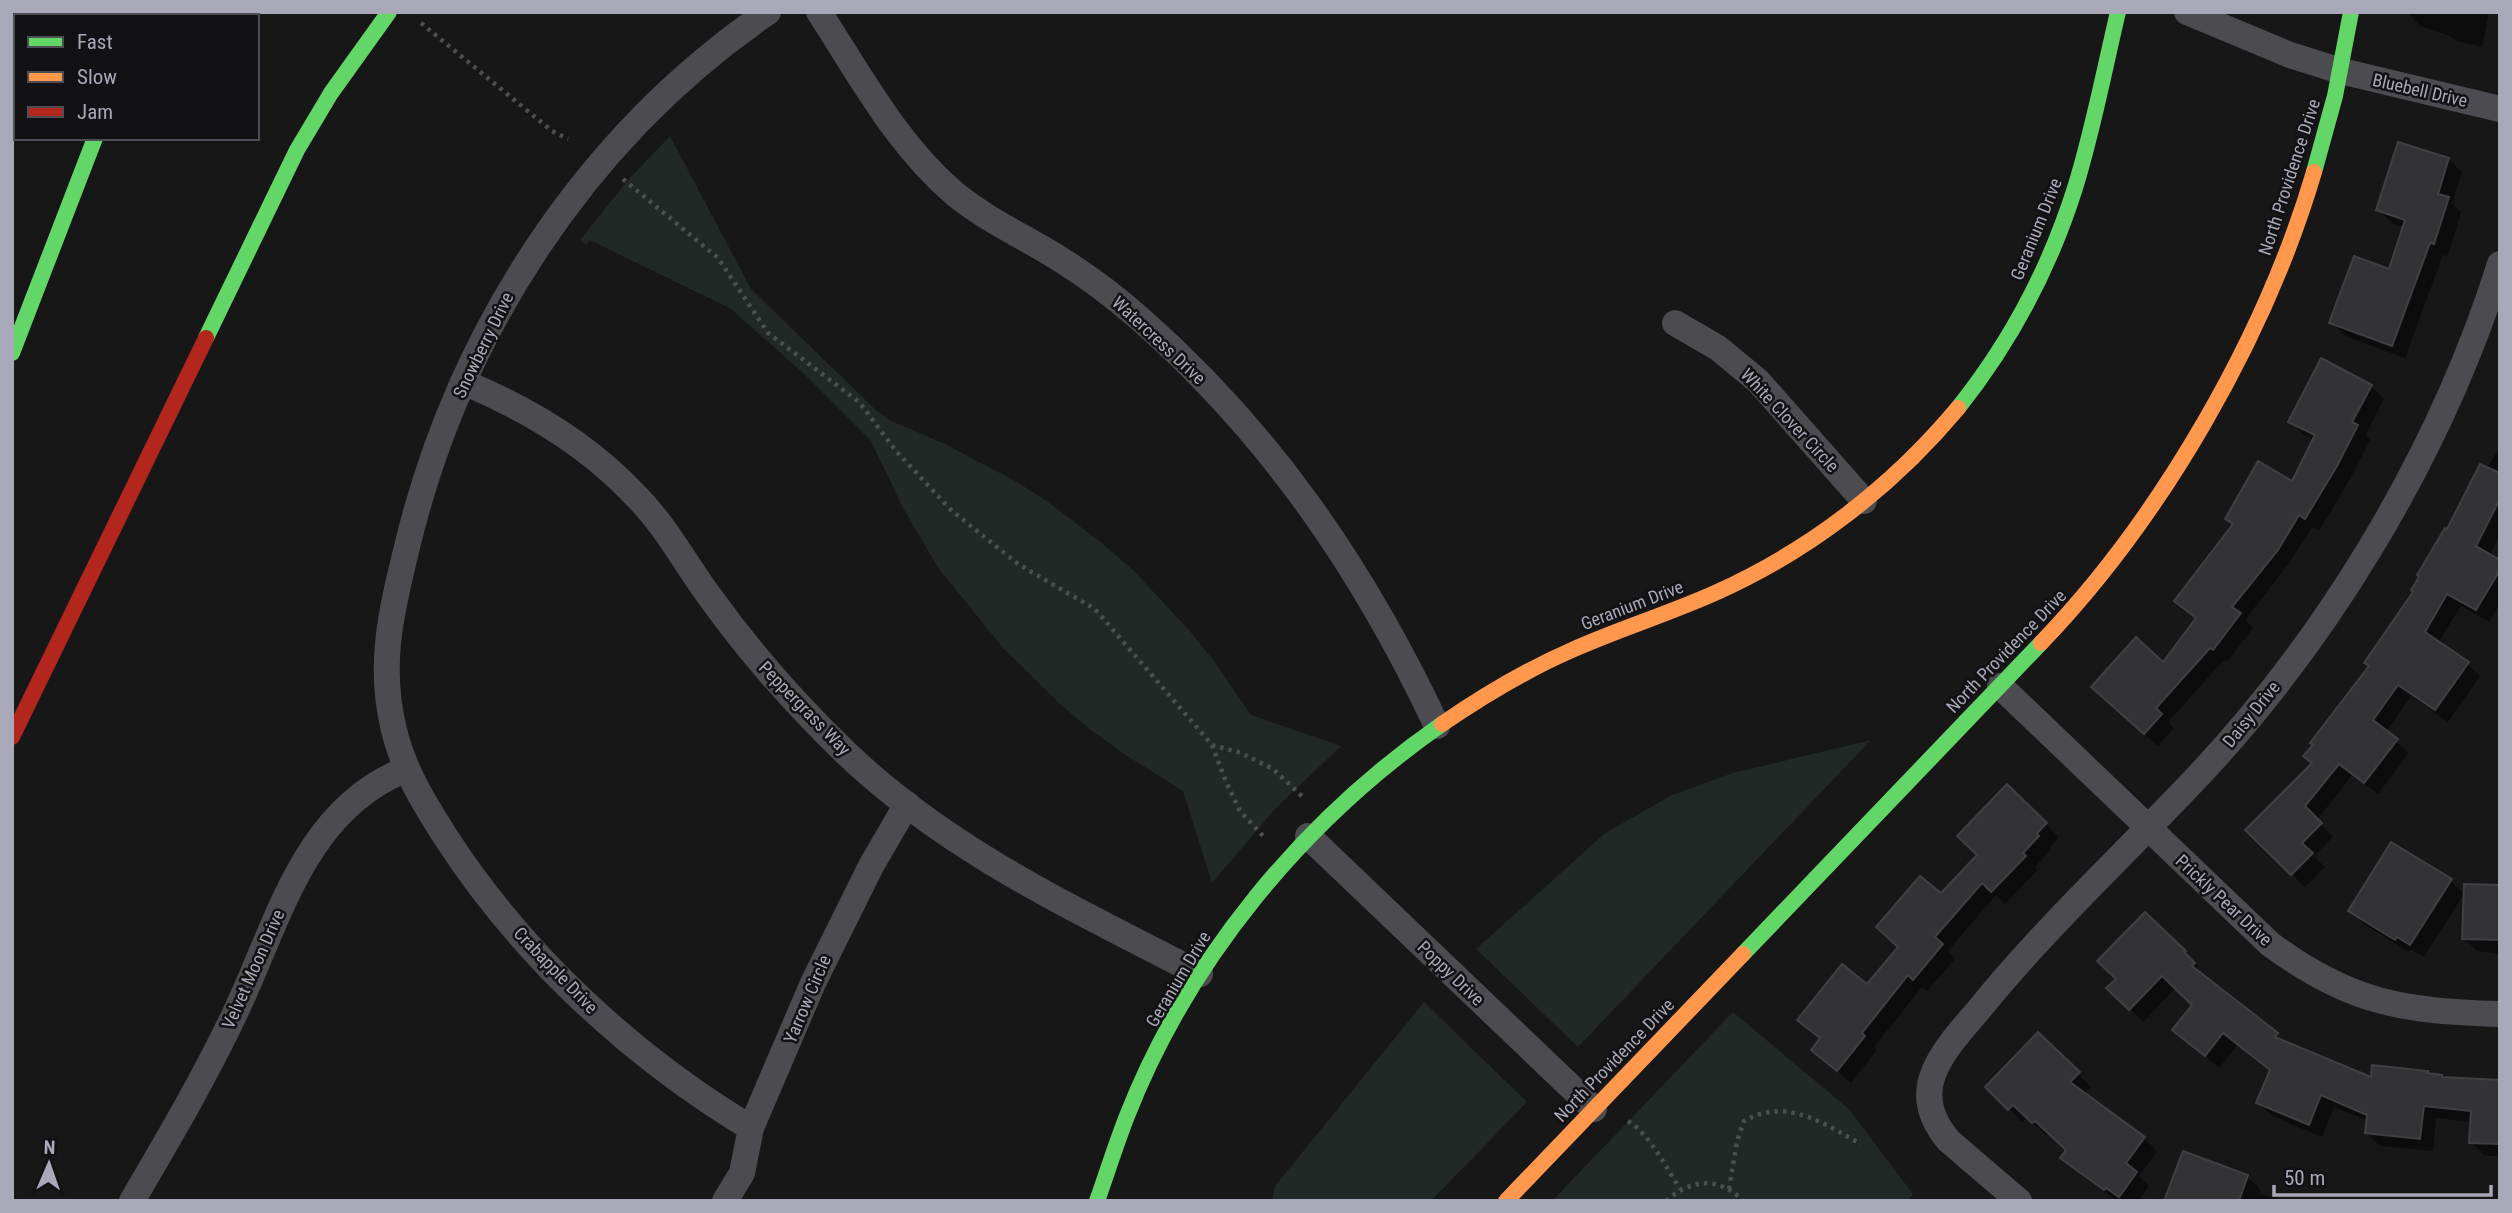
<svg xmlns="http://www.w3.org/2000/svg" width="2512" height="1213" viewBox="0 0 2512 1213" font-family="'Roboto Condensed',sans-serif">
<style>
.green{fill:#212825}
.shadow{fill:#0007}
.building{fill:#333335;stroke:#403f43;stroke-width:2}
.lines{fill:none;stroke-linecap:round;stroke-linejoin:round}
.path{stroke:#4d4d52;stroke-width:4.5;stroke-dasharray:3.5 5;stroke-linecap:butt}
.street{stroke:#4b4b50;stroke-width:26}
.fast{stroke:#63d668;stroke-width:16}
.slow{stroke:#ff974d;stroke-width:16}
.jam{stroke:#b3261e;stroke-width:16}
.labels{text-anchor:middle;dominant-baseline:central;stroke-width:5;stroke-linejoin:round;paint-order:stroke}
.street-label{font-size:18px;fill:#a9a8b8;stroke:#121113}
</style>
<rect width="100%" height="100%" fill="#171717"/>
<g class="green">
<path d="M 670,136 L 751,289 L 876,410 L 889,420 L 943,443 L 1017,482 L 1048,502 L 1103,544 L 1134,571 L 1189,630 L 1214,661 L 1251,715 L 1341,746 L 1275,809 L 1212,883 L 1183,791 L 1124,754 L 1091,730 L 1060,704 L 1003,648 L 939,569 L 903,508 L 871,441 L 804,374 L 731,309 L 590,240 L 586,245 L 580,240 L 628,180 Z"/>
<path d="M 1871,740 L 1578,1047 L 1476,949 L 1604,834 L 1672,795 L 1733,773 Z"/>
<path d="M 1424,1002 L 1527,1102 L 1431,1201 L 1272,1201 L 1275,1186 Z"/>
<path d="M 1733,1012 L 1849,1109 L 1913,1194 L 1907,1201 L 1552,1201 Z"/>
</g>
<g class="shadow">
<path d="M 2407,12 L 2489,12 L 2482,47 L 2456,41 L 2450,36 L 2420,26 Z"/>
<path d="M 2449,159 L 2462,173 L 2452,203 L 2461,212 L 2448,256 L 2443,255 L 2405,358 L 2345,336 L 2332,322 L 2391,271 L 2404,227 L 2392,223 L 2378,210 Z"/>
<path d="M 2371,386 L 2384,399 L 2366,435 L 2370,440 L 2350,479 L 2319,531 L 2312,527 L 2290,562 L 2245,620 L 2253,628 L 2227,662 L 2224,660 L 2168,722 L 2174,728 L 2158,746 L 2107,700 L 2163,664 L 2197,620 L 2176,601 L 2234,525 L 2227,518 L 2292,483 L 2314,440 L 2304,435 L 2290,421 Z"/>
<path d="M 2500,446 L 2500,536 L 2489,556 L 2500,562 L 2500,604 L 2489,622 L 2461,606 L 2438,643 L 2467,663 L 2480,676 L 2448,722 L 2411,696 L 2386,732 L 2409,753 L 2378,794 L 2352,775 L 2317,820 L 2333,837 L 2314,856 L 2325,867 L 2305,887 L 2247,830 L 2314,764 Z"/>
<path d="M 2007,787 L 2059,837 L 2049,848 L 2051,850 L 2035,867 L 2038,870 L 2005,904 L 1996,895 L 1948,951 L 1955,959 L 1927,991 L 1922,987 L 1874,1047 L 1877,1050 L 1851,1083 L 1813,1050 L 1821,1040 L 1800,1020 L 1867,986 L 1941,896 L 1979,855 Z"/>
<path d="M 2451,881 L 2464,894 L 2424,957 L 2410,949 L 2409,952 L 2364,924 L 2350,910 Z"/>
<path d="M 2500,887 L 2500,954 L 2477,951 L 2464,938 Z"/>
<path d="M 2145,914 L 2198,965 L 2196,967 L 2207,978 L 2285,1043 L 2373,1079 L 2427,1072 L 2430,1075 L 2444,1079 L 2500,1081 L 2500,1156 L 2485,1156 L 2471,1142 L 2472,1122 L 2436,1118 L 2433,1151 L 2380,1146 L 2367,1133 L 2368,1121 L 2334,1107 L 2322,1137 L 2272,1116 L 2258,1103 L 2271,1072 L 2237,1045 L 2219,1068 L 2174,1030 L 2194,1005 L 2176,988 L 2143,1022 L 2109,988 L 2118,979 Z"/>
<path d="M 2038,1035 L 2091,1087 L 2084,1094 L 2144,1138 L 2157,1151 L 2139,1176 L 2149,1186 L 2138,1201 L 2117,1201 L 2076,1171 L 2063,1158 L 2068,1151 L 2049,1133 L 2046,1135 L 2027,1117 L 2022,1122 L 1987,1087 Z"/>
<path d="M 2247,1177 L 2261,1190 L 2259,1194 L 2288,1201 L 2166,1201 Z"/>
</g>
<g class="building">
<path d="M 2398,142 L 2449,158 L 2438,194 L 2449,197 L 2434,244 L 2430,243 L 2392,346 L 2329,323 L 2354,256 L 2389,269 L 2405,220 L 2376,210 Z"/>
<path d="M 2321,358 L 2372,385 L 2352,422 L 2358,425 L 2337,466 L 2305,519 L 2299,515 L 2278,550 L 2232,607 L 2241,613 L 2213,650 L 2210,648 L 2156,708 L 2162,714 L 2144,734 L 2091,687 L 2136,637 L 2163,662 L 2196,618 L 2174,601 L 2233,524 L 2225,519 L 2258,461 L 2292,481 L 2315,435 L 2288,422 Z"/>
<path d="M 2480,464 L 2500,473 L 2500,499 L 2476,546 L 2500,560 L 2500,570 L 2476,610 L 2447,594 L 2425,632 L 2469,662 L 2435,710 L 2398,685 L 2373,720 L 2398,739 L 2364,783 L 2339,764 L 2305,806 L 2322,823 L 2302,843 L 2313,853 L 2291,875 L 2245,830 L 2312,763 L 2303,756 L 2313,745 L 2310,743 L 2369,666 L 2364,663 L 2413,592 L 2411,590 L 2419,577 L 2417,575 L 2445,528 L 2447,529 Z"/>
<path d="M 2007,784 L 2047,823 L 2037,833 L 2039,836 L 2023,853 L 2026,856 L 1991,892 L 1982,883 L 1935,937 L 1943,944 L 1913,980 L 1908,975 L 1862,1033 L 1865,1036 L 1837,1071 L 1811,1050 L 1820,1038 L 1797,1020 L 1842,964 L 1867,984 L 1898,947 L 1876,927 L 1920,876 L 1941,893 L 1977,855 L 1957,836 Z"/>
<path d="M 2391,842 L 2452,879 L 2410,945 L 2397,937 L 2395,940 L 2348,911 Z"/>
<path d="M 2464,884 L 2500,885 L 2500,940 L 2462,939 Z"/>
<path d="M 2145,912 L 2186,951 L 2184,952 L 2195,963 L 2192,966 L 2278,1033 L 2275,1037 L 2371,1077 L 2372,1065 L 2428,1071 L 2427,1073 L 2442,1075 L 2442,1077 L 2500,1080 L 2500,1144 L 2469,1143 L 2471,1111 L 2424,1106 L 2420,1139 L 2365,1133 L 2367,1115 L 2321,1095 L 2309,1125 L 2256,1103 L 2270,1070 L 2223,1033 L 2205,1056 L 2172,1030 L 2192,1005 L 2162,976 L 2129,1010 L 2106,988 L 2116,979 L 2097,961 Z"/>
<path d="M 2038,1032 L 2080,1072 L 2070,1082 L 2145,1137 L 2126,1163 L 2137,1172 L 2119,1197 L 2106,1188 L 2104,1190 L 2060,1158 L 2066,1150 L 2035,1121 L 2032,1123 L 2013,1105 L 2008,1110 L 1985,1087 Z"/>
<path d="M 2183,1151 L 2248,1175 L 2239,1201 L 2164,1201 Z"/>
</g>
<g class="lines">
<g class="path">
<path d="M 421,23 L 552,131 L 568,139"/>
<path d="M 623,179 L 718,258 L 768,333 L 859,402 L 896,451 L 951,510 L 1018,564 L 1095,609 L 1212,745 L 1241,753 L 1273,769 L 1304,798"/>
<path d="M 1212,745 L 1226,782 L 1240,811 L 1264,837"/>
<path d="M 1628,1121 C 1651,1136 1665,1166 1680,1189"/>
<path d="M 1729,1189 L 1737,1141 L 1744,1121 C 1786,1097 1823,1123 1861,1144"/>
<path d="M 1666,1201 C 1691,1179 1719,1176 1743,1201"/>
</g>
<g class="street">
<path d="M 819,12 C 860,75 897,145 955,194 C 988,221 1027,238 1063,261 C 1090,278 1115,297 1139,318 C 1270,433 1363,569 1437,726"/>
<path d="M 2187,12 L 2290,55 L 2341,71 L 2500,109"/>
<path d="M 1675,323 L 1718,348 L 1758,381 L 1864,501"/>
<path d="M 463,382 C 526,408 588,445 635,495 C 666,526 685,563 710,597 C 751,654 796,705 846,753 C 950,852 1075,909 1200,974"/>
<path d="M 2000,686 L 2270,944 C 2350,1003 2402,1011 2500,1014"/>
<path d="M 1308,836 L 1594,1109"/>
<path d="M 751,1128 C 631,1056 521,954 445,836 C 424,803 403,769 394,730 C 378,665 391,613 406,551 C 457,335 584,138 768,12"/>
<path d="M 132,1201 C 169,1138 206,1075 237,1009 C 279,920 305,808 407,769"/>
<path d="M 725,1201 L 742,1173 L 751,1128 L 813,983 L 871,866 L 907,804"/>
<path d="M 2019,1201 L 1949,1141 C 1932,1121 1923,1098 1934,1072 C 1943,1049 1965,1026 1981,1007 C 2043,931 2113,865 2180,795 C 2322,650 2439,458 2500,264"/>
</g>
<g class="fast">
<path d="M 147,16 L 149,12"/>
<path d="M 2314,172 L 2335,96 L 2351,12"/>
<path d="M 206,338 L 297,150 L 331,93 L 389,12"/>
<path d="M 12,353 L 95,138"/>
<path d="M 1958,408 C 2010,343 2050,267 2075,188 C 2093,130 2104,71 2118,12"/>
<path d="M 1743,954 L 2041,643"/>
<path d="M 1097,1201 C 1107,1173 1116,1144 1127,1116 C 1189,958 1304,820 1442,724"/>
</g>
<g class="slow">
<path d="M 2041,643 C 2161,518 2265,338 2314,172"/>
<path d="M 1442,724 C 1483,696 1526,670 1572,650 C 1619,629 1668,614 1715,593 C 1809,551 1892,487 1958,408"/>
<path d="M 1506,1201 L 1743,954"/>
</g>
<path class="jam" d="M 12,737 L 206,338"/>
</g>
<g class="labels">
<g class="street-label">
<text transform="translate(2420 90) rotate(13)">Bluebell Drive</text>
<text transform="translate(2289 177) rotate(-72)">North Providence Drive</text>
<text transform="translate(2036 229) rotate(-68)">Geranium Drive</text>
<text transform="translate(1159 340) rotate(43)">Watercress Drive</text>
<text transform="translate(483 345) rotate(-64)">Snowberry Drive</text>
<text transform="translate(1790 420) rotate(47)">White Clover Circle</text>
<text transform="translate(1632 605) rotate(-21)">Geranium Drive</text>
<text transform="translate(2006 651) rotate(-46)">North Providence Drive</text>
<text transform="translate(805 708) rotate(46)">Peppergrass Way</text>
<text transform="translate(2251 714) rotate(-51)">Daisy Drive</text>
<text transform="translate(2224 900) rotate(43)">Prickly Pear Drive</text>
<text transform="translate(253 969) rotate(-66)">Velvet Moon Drive</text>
<text transform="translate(556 970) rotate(46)">Crabapple Drive</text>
<text transform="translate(1451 973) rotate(44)">Poppy Drive</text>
<text transform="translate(1178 979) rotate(-59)">Geranium Drive</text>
<text transform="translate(807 999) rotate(-67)">Yarrow Circle</text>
<text transform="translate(1614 1060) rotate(-46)">North Providence Drive</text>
</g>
</g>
<rect width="2512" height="1213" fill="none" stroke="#a9a8b8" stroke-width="28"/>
<rect x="14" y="14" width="245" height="126" fill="#121113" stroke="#4e4d55" stroke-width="2"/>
<rect x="28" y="37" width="35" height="10" fill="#63d668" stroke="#4e4d55" stroke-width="2"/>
<text x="77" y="49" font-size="21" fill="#a9a8b8">Fast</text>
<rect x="28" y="72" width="35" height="10" fill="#ff974d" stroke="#4e4d55" stroke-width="2"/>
<text x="77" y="84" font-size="21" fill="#a9a8b8">Slow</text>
<rect x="28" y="107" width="35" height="10" fill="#b3261e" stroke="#4e4d55" stroke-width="2"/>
<text x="77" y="119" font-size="21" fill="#a9a8b8">Jam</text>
<g transform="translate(49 1164) rotate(2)" stroke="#121113" stroke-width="5" paint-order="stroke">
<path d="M0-5L12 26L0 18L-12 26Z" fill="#a9a8b8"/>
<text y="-10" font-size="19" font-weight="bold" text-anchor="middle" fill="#a9a8b8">N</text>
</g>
<path d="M2274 1185v10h217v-10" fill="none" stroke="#a9a8b8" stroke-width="3.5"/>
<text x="2284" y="1185" font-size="21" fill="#a9a8b8" stroke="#121113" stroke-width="5" paint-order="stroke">50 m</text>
</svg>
